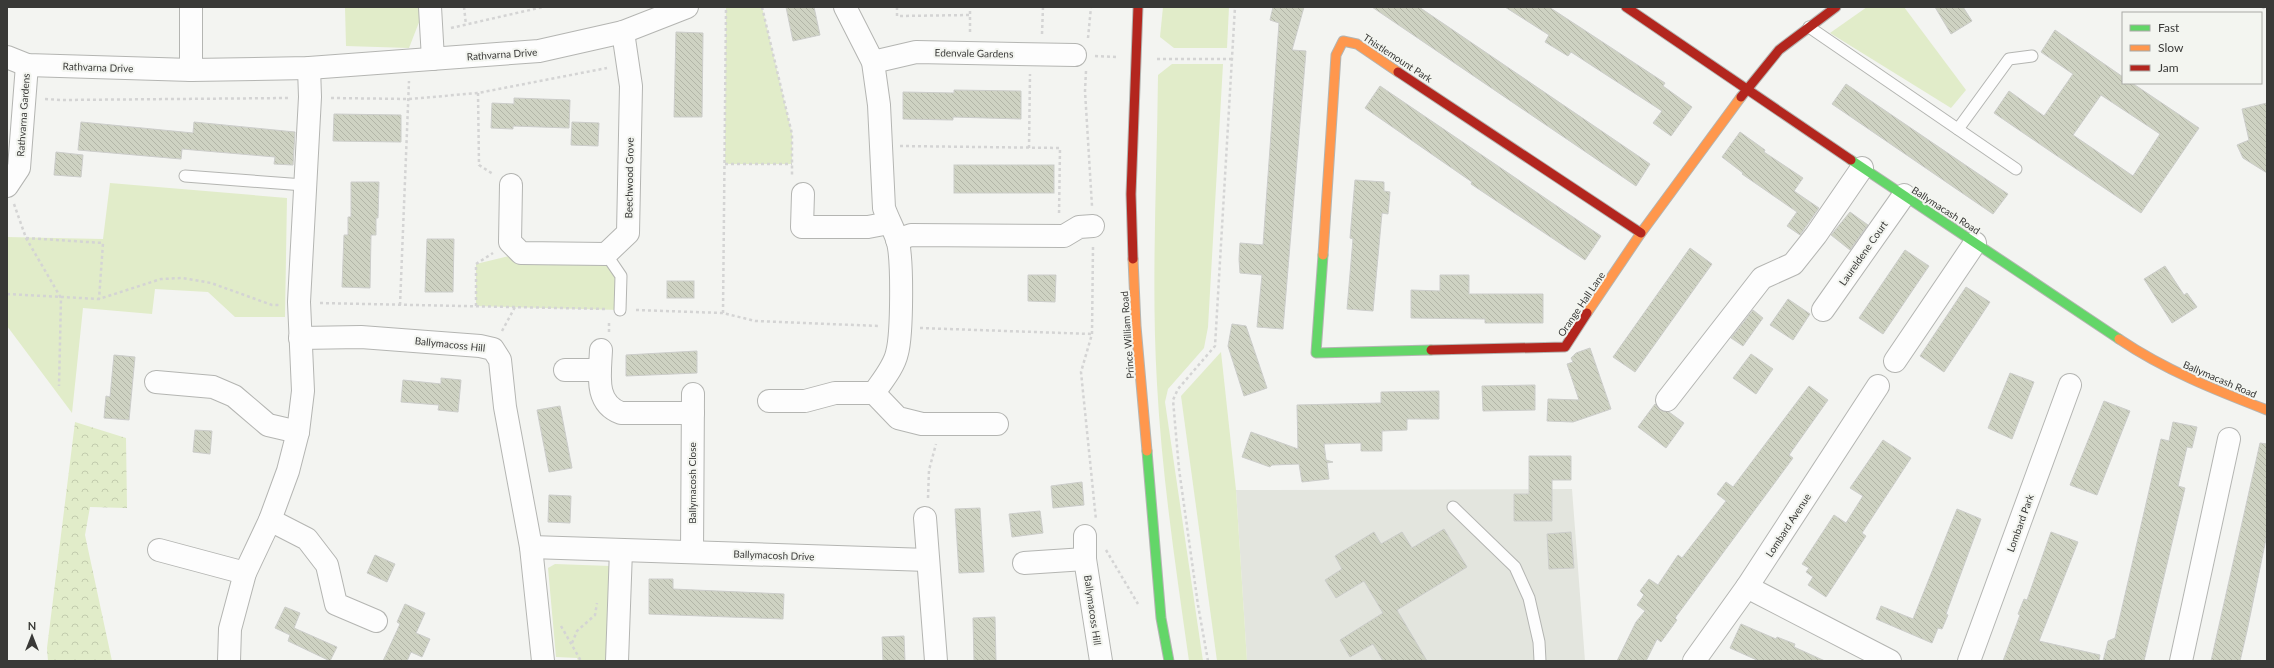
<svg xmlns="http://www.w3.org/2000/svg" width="2274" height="668" viewBox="0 0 2274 668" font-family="Lato,sans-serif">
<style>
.built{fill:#e3e5de}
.grass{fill:#e1ecc9}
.forest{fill:url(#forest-crowns)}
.building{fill:url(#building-back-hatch);stroke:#cccdca;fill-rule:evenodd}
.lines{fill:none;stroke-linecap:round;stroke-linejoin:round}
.lane-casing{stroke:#b4b5b2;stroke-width:13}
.street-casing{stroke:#b4b5b2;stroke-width:24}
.fast-casing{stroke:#b4b5b2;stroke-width:11}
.slow-casing{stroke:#b4b5b2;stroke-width:11}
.jam-casing{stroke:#b4b5b2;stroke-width:11}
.path{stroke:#d4d4d4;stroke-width:2.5;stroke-dasharray:3 3;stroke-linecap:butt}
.lane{stroke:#fdfdfd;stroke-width:11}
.street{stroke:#fdfdfd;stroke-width:22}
.fast{stroke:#63d668;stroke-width:9}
.slow{stroke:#ff974d;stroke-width:9}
.jam{stroke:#b3261e;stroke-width:9}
.labels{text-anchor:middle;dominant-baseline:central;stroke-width:4;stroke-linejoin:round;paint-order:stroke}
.street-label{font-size:10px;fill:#393937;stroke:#f3f5f0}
</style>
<defs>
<pattern id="forest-crowns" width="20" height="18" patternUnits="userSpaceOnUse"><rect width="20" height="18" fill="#e1ecc9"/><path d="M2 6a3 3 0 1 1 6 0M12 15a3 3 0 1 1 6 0" fill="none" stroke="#c2cbad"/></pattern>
<pattern id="building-back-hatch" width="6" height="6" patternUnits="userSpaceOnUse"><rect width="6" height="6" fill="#ced2c2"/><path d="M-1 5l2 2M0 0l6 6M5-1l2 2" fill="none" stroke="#b2b5a7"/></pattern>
</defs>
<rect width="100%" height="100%" fill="#f3f4f1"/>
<path class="built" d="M 1572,489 L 1585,661 L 1247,661 L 1236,490 Z"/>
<g class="grass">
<path d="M 345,7 L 422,7 L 423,12 L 409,48 L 346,46 Z"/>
<path d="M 726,7 L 762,7 L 792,134 L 792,164 L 725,164 Z"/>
<path d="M 1163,7 L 1229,7 L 1227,48 L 1174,48 L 1160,37 Z"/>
<path d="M 1867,7 L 1904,7 L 1966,90 L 1951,108 L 1830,33 Z"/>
<path d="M 1172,64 L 1223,64 L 1208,327 L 1204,348 L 1168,389 L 1165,402 L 1203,661 L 1189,661 C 1176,569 1162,477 1157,384 C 1151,282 1157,178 1158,75 Z"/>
<path d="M 110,183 L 287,198 L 285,317 L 235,317 L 208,292 L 155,289 L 152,314 L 83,308 L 72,413 L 7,326 L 7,237 L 103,239 Z"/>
<path d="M 521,253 L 606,254 L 621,276 L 620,310 L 476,306 L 476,264 Z"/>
<path d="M 1221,352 L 1236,490 L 1247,661 L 1217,661 L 1181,396 Z"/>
<path d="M 555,564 L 610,566 L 607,661 L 578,661 L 577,658 L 556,657 L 548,568 Z"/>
</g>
<path class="forest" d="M 75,422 L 126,438 L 127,508 L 90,507 L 85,535 L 112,661 L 48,661 L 47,648 Z"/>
<g class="building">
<path d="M 786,7 L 814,7 L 820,35 L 793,41 Z"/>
<path d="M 1273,7 L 1304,7 L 1292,50 L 1306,51 L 1283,329 L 1257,327 L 1262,275 L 1240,273 L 1239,259 L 1240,243 L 1263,245 L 1279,23 L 1270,20 Z"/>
<path d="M 1372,7 L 1419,7 L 1650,164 L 1636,186 Z"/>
<path d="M 1505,7 L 1549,7 L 1665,83 L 1663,86 L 1692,107 L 1671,136 L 1653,123 L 1662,111 L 1571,52 L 1568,56 L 1545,42 L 1549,35 Z"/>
<path d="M 1935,7 L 1963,7 L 1972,21 L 1951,34 Z"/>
<path d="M 2055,30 L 2123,77 L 2123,83 L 2132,83 L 2199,128 L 2141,213 L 1994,113 L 2009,91 L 2044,116 L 2073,74 L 2041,52 ZM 2101,95 L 2160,134 L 2133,176 L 2073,135 Z"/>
<path d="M 676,32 L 703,33 L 702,117 L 674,117 Z"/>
<path d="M 1846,84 L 2008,194 L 1993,214 L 1832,104 Z"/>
<path d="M 1380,86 L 1601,236 L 1585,260 L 1471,184 L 1472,182 L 1365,108 Z"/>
<path d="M 954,90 L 1021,91 L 1021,119 L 953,117 L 953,120 L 903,119 L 903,92 L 954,93 Z"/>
<path d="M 514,98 L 570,100 L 569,128 L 513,126 L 513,129 L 491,128 L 492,103 L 514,104 Z"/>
<path d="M 2267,103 L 2267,173 L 2243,158 L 2237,145 L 2249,140 L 2242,109 Z"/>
<path d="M 334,114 L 401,115 L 401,142 L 333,141 Z"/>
<path d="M 81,122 L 193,133 L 194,122 L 295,132 L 293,165 L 274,164 L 275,157 L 182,149 L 181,159 L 78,150 Z"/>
<path d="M 572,122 L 599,123 L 598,146 L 571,145 Z"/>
<path d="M 1740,132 L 1765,150 L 1764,152 L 1803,178 L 1794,191 L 1819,208 L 1800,235 L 1787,226 L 1797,212 L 1742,174 L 1743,173 L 1722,157 Z"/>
<path d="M 56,152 L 83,155 L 81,177 L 54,175 Z"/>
<rect x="954" y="165" width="100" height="28"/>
<path d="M 1355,180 L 1384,182 L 1384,191 L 1390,192 L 1388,214 L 1382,213 L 1373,311 L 1347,309 L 1353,239 L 1350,238 Z"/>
<path d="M 351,182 L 379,182 L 378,218 L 376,218 L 376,235 L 371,235 L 370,288 L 342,287 L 344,235 L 348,235 L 348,217 L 351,217 Z"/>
<path d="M 1850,212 L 1868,225 L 1850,250 L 1831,235 Z"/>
<path d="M 427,239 L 454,239 L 453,292 L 425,292 Z"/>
<path d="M 1690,248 L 1712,264 L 1635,372 L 1613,357 Z"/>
<path d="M 1905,250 L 1929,266 L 1883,334 L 1859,318 Z"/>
<path d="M 2165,266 L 2184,295 L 2187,293 L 2197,307 L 2172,323 L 2144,279 Z"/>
<path d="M 1028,275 L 1056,275 L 1055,302 L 1028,301 Z"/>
<path d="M 1440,275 L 1469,275 L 1469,294 L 1543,294 L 1543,323 L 1485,323 L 1485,319 L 1411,318 L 1411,290 L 1440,291 Z"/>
<rect x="667" y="281" width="27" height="17"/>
<path d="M 1966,287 L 1990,302 L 1944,372 L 1920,356 Z"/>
<path d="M 1788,299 L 1810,314 L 1793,340 L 1770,325 Z"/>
<path d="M 1753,310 L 1763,318 L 1743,346 L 1731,338 Z"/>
<path d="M 1232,324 L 1246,326 L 1267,388 L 1244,396 L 1228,346 Z"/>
<path d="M 1590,348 L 1611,409 L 1573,422 L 1547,421 L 1548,399 L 1579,400 L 1567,364 L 1573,362 L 1571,358 L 1576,353 Z"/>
<path d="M 697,351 L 697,373 L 626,376 L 626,355 Z"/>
<path d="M 1751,354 L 1773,369 L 1756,394 L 1733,378 Z"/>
<path d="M 114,355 L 135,357 L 129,420 L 104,418 L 106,396 L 110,397 Z"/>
<path d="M 2010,373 L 2034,382 L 2012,439 L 1988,428 Z"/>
<path d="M 441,378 L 461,380 L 458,412 L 438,410 L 439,405 L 401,402 L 403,380 L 441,384 Z"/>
<path d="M 1535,385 L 1535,410 L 1483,411 L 1482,386 Z"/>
<path d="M 1809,386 L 1828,400 L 1789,455 L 1793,458 L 1675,618 L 1677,620 L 1661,642 L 1657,639 L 1646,661 L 1617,661 L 1636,622 L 1645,611 L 1637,605 L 1644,595 L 1640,591 L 1649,579 L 1658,585 L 1678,555 L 1682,558 L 1726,501 L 1717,494 L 1726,482 L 1733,487 Z"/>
<path d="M 1439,391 L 1439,419 L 1407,419 L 1407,430 L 1382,431 L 1382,451 L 1361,451 L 1361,443 L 1324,444 L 1326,460 L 1333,462 L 1327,463 L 1329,479 L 1302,482 L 1299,464 L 1272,465 L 1270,467 L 1242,457 L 1251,432 L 1298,449 L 1297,405 L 1381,403 L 1381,392 Z"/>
<path d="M 2104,401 L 2130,411 L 2097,495 L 2070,485 Z"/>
<path d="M 1655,404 L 1660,410 L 1669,412 L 1684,423 L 1666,448 L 1638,427 Z"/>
<path d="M 560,406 L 572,468 L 549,472 L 537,410 Z"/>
<path d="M 2173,422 L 2197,427 L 2192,448 L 2187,447 L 2178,486 L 2185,488 L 2144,661 L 2103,661 L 2108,641 L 2115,638 L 2161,439 L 2169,441 Z"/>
<path d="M 195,430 L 212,431 L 210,454 L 193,452 Z"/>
<path d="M 1883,440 L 1911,458 L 1862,533 L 1866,536 L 1826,597 L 1808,585 L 1813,577 L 1806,572 L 1809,568 L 1802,564 L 1834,515 L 1846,523 L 1863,496 L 1850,488 Z"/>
<path d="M 2260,443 L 2267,444 L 2267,534 L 2247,631 L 2240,661 L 2211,661 Z"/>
<path d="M 1529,456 L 1571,456 L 1571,480 L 1552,480 L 1552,521 L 1514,521 L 1514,494 L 1529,494 Z"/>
<path d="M 1082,482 L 1084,505 L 1053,508 L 1051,486 Z"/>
<path d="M 549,495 L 571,496 L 570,523 L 548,522 Z"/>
<path d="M 980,508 L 984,572 L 959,573 L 955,509 Z"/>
<path d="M 1957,509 L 1981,519 L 1946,614 L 1948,615 L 1942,629 L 1938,628 L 1932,643 L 1876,619 L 1881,606 L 1913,619 Z"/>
<path d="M 1040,511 L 1043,533 L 1012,537 L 1009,514 Z"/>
<path d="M 1444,529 L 1467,567 L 1397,610 L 1427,661 L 1383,661 L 1373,644 L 1350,657 L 1340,640 L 1383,613 L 1364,581 L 1336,598 L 1325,580 L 1342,569 L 1335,556 L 1374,532 L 1381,544 L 1402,532 L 1412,548 Z"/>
<path d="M 1571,532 L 1574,568 L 1549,569 L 1547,534 Z"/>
<path d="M 2051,532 L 2078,542 L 2039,641 L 2100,655 L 2099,661 L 2003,661 L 2020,615 L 2018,614 L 2024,599 L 2027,600 Z"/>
<path d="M 375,555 L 395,564 L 387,582 L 367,573 Z"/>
<path d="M 649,579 L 673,579 L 673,589 L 784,594 L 783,619 L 649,614 Z"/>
<path d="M 405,604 L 425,613 L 416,633 L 430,639 L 422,657 L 411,652 L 407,661 L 383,661 L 400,624 L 397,622 Z"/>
<path d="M 285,607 L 300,613 L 294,628 L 337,647 L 330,661 L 288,641 L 290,635 L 275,628 Z"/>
<path d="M 995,617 L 996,661 L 974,661 L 973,618 Z"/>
<path d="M 1741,624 L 1776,639 L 1777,637 L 1795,644 L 1794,647 L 1825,661 L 1759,661 L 1730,648 Z"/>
<path d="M 904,636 L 905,661 L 883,661 L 882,637 Z"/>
</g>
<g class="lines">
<defs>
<g id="lane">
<path d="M 1809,27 L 2016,169"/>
<path d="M 1958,129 L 2009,59 L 2032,56"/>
<path d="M 185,176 L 304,185"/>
<path d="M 606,254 L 621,276 L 620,310"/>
<path d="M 1453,507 L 1515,567 L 1529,598 L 1539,642 L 1540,661"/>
</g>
<g id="street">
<path d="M 430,7 L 433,59"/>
<path d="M 7,57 L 27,65 L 191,70 L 309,68 L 539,51 L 623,32 L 687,7"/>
<path d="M 873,62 L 916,52 L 1075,55"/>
<path d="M 191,70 L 191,7"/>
<path d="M 511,185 L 510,242 L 521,253 L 606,254 L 628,233 L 631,86 L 623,32"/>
<path d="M 7,186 L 19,168 L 27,65"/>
<path d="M 803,194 L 802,227 L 868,227 L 889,223"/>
<path d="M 897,240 L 911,235 L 1064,236 L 1079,227 L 1093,226"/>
<path d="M 1823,310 L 1904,195"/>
<path d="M 300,338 L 361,337 L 480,346 L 493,349 L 500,360 L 505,407 L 531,547 L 543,661"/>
<path d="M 601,350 C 600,374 594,403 621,413 L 693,413"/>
<path d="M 1895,361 L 1975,243"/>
<path d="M 565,370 L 600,370"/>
<path d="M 156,382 L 213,387 L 234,396 L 268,425 L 298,432"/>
<path d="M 874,393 L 898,418 L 922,424 L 997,424"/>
<path d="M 1667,400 L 1762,278 L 1793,264 L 1816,235 L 1862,168"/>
<path d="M 769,401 L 805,401 L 835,393 L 874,393 C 882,381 894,367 897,353 C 902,335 903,256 897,239 C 893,228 888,219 884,208 L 879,105 L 873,62 L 845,7"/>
<path d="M 925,518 L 936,661"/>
<path d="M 270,520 L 307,539 L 327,565 L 336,604 L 376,621"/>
<path d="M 1085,536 L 1085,559 L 1101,661"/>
<path d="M 531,547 L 928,560"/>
<path d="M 159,550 L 245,573"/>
<path d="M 692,552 L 693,394"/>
<path d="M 1024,563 L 1085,559"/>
<path d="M 1747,587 L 1890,661"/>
<path d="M 229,661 L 230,629 L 245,573 L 270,520 L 288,471 L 298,432 L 303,391 L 299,302 L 310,97 L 309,68"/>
<path d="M 617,661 L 621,550"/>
<path d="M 1694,661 L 1747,587 L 1878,386"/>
<path d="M 1969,661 L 2070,385"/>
<path d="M 2181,661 L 2229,439"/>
</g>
<g id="fast">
<path d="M 1851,160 L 2119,339"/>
<path d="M 1323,255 L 1316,353 L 1431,350"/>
<path d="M 1147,451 L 1161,618 L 1169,661"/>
</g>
<g id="slow">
<path d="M 1323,255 L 1336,55 L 1343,41 L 1357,44 L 1398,72"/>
<path d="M 1133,259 L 1136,326 L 1147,451"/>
<path d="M 1587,313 L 1641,233 L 1741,97"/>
<path d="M 2119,339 C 2165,370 2215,390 2267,410"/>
</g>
<g id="jam">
<path d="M 1626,7 L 1851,160"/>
<path d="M 1398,72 L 1641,233"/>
<path d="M 1741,97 L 1779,50 L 1836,7"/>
<path d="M 1133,259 L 1131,194 L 1138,7"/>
<path d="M 1431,350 L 1565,347 L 1587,313"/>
</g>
</defs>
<use href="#lane" class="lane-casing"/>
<use href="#street" class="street-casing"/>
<use href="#fast" class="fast-casing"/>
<use href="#slow" class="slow-casing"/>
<use href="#jam" class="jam-casing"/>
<g class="path">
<path d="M 464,7 L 466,25"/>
<path d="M 762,7 L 792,134 L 792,177"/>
<path d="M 897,7 L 897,16 L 970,15"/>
<path d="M 2262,7 L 2267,10"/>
<path d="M 451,28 L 543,7"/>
<path d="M 970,32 L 970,7"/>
<path d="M 1042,34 L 1043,7"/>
<path d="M 1088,38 L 1091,7"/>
<path d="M 1095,56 L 1116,57"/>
<path d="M 1157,59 L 1232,59"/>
<path d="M 1086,71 L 1085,91 L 1092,206"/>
<path d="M 478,93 L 479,165 L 493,174"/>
<path d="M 331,98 L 409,99 L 478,93 L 607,68"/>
<path d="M 45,99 L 61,100 L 290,98"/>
<path d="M 900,146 L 1060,148 L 1059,216"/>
<path d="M 1029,148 L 1030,74"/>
<path d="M 725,164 L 792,164"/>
<path d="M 14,204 L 26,238 L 61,298 L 59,386"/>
<path d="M 26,238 L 103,243 L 99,299"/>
<path d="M 1093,247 L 1092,334 L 1081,372 L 1096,520"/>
<path d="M 7,294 L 99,299 L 161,279 L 182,278 L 211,283 L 272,305 L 279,305"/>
<path d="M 320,303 L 605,309"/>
<path d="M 400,305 L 409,81"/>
<path d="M 476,306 L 476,264 L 493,253"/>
<path d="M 636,310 L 723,313 L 755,321 L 879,326"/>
<path d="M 723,313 L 726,7"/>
<path d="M 920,328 L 1092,334"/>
<path d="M 502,331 L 515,307"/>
<path d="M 609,332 L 609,321"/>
<path d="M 928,498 L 929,470 L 936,444"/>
<path d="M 1106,550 L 1138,604"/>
<path d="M 561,626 L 581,661"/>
<path d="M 572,643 L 577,631 L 595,615 L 597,603"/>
<path d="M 1208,661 L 1198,605 L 1179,469 L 1173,400 L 1178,389 L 1215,346 L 1235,7"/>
</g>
<use href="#lane" class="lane"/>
<use href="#street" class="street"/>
<use href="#fast" class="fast"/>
<use href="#slow" class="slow"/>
<use href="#jam" class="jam"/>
</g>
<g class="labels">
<g class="street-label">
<text transform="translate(974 53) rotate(1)">Edenvale Gardens</text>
<text transform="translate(502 54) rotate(-4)">Rathvarna Drive</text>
<text transform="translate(1398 58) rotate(33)">Thistlemount Park</text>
<text transform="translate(98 67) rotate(2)">Rathvarna Drive</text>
<text transform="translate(23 115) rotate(-86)">Rathvarna Gardens</text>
<text transform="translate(629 178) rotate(-89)">Beechwood Grove</text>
<text transform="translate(1946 210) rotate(33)">Ballymacash Road</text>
<text transform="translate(1863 253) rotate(-55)">Laureldene Court</text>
<text transform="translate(1581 304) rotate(-56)">Orange Hall Lane</text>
<text transform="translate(1127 335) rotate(-94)">Prince William Road</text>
<text transform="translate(450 344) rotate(6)">Ballymacoss Hill</text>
<text transform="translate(2220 379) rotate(23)">Ballymacash Road</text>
<text transform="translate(692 483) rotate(-90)">Ballymacosh Close</text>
<text transform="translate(2020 523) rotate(-70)">Lombard Park</text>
<text transform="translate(1788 525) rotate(-57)">Lombard Avenue</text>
<text transform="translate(774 555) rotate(2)">Ballymacosh Drive</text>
<text transform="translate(1093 610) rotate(82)">Ballymacoss Hill</text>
</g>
</g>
<rect width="2274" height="668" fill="none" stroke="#393937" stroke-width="16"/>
<rect x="2122" y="12" width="140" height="72" fill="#f3f5f0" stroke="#a9aaa6"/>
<rect x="2130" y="25" width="20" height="6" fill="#63d668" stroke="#a9aaa6"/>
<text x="2158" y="32" font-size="12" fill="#393937">Fast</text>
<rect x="2130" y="45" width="20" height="6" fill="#ff974d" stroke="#a9aaa6"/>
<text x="2158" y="52" font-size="12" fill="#393937">Slow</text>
<rect x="2130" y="65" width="20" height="6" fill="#b3261e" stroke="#a9aaa6"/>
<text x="2158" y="72" font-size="12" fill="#393937">Jam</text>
<g transform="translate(32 636)" stroke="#f3f5f0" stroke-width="3" paint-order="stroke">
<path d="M0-3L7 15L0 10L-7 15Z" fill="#393937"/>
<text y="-6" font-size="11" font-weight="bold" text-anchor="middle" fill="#393937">N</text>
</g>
</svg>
